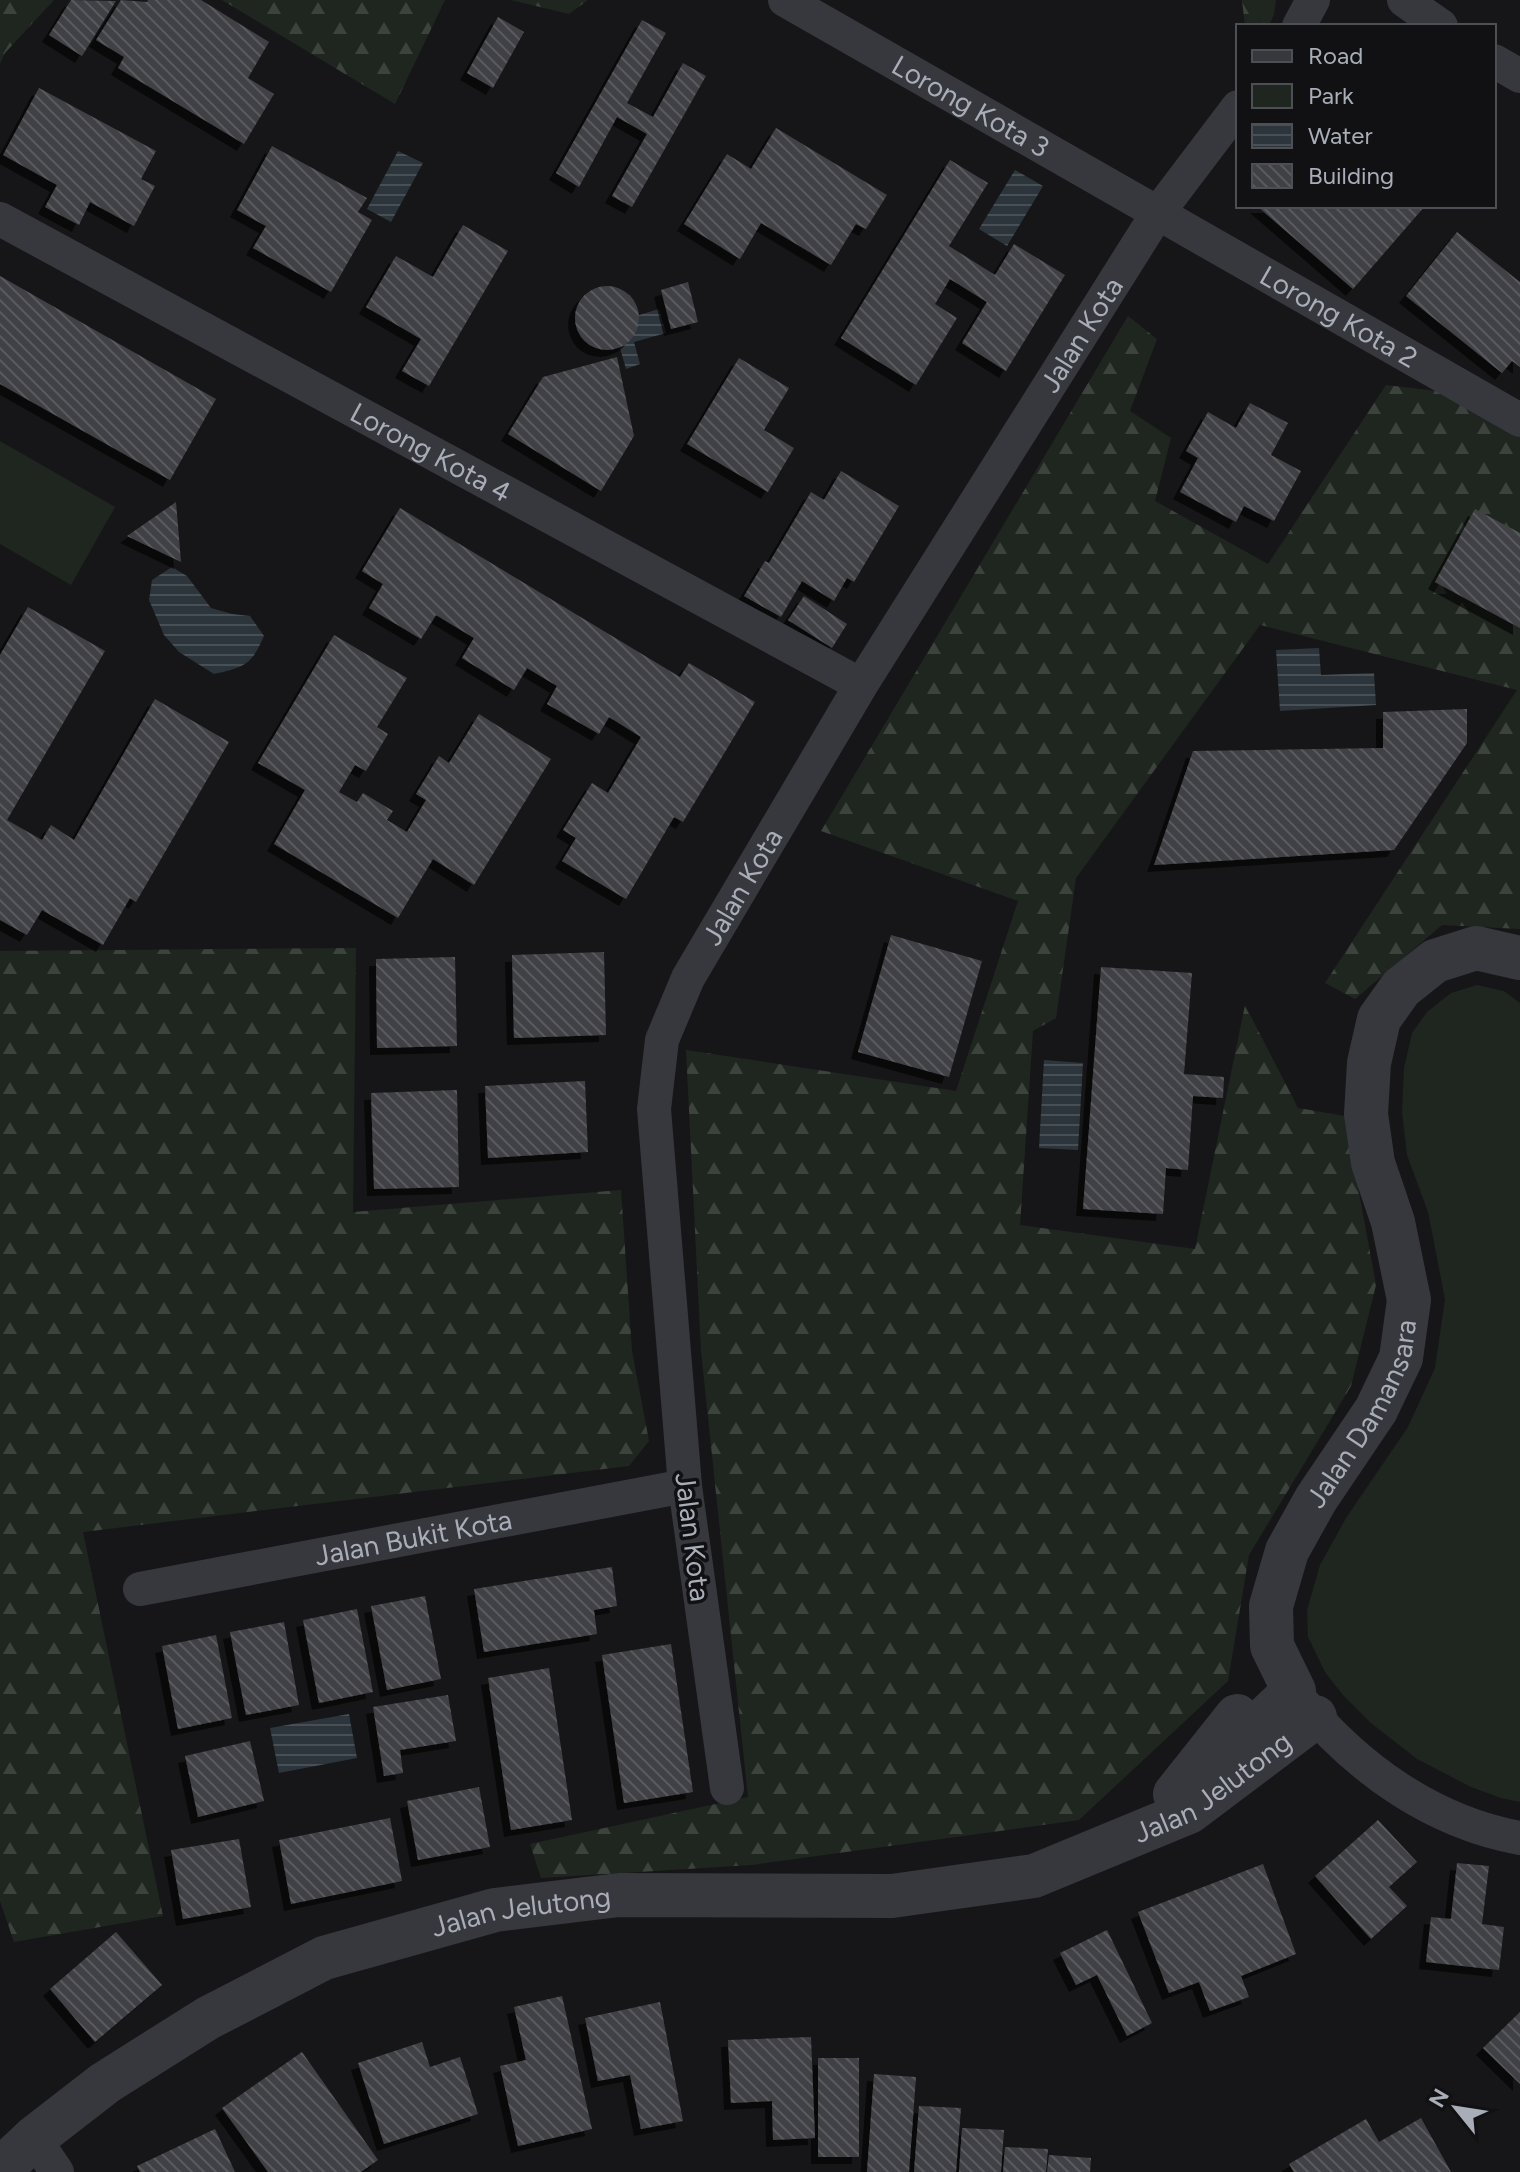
<svg xmlns="http://www.w3.org/2000/svg" width="1520" height="2172" viewBox="0 0 1520 2172" font-family="Figtree,sans-serif">
<style>
.green{fill:#1e261f}
.forest{fill:url(#forest-firs)}
.water{fill:url(#water-rules)}
.building{fill:url(#building-back-hatch);filter:url(#shadow)}
.lines{fill:none;stroke-linecap:round;stroke-linejoin:round}
.minor{stroke:#37383d;stroke-width:34}
.tertiary{stroke:#37383d;stroke-width:44}
.labels{text-anchor:middle;dominant-baseline:central;stroke-width:7;stroke-linejoin:round;paint-order:stroke}
.street-label{font-size:28px;fill:#a8adb8;stroke:#111113}
</style>
<defs>
<pattern id="forest-firs" width="22" height="20" patternUnits="userSpaceOnUse" patternTransform="scale(2)"><rect width="22" height="20" fill="#1e261f"/><path d="M5 1l3.5 6h-7zM16 11l3.5 6h-7z" fill="#3c433d"/></pattern>
<pattern id="water-rules" width="6" height="5" patternUnits="userSpaceOnUse" patternTransform="scale(2)"><rect width="6" height="5" fill="#2c353c"/><path d="M0 2.5h6" fill="none" stroke="#485056"/></pattern>
<pattern id="building-back-hatch" width="6" height="6" patternUnits="userSpaceOnUse" patternTransform="scale(2)"><rect width="6" height="6" fill="#404145"/><path d="M-1 5l2 2M0 0l6 6M5-1l2 2" fill="none" stroke="#595a5e"/></pattern>
<filter id="shadow"><feDropShadow dx="-7" dy="7" stdDeviation="0" flood-color="#0009"/></filter>
</defs>
<rect width="100%" height="100%" fill="#161618"/>
<g class="green">
<path d="M 0,441 L 115,507 L 71,585 L 0,544 Z"/>
<path d="M 1477,985 L 1504,991 L 1520,1003 L 1520,1802 L 1501,1798 L 1471,1787 L 1417,1759 L 1371,1723 L 1342,1694 L 1325,1672 L 1308,1637 L 1307,1610 L 1320,1565 L 1346,1518 L 1408,1427 L 1435,1368 L 1445,1299 L 1428,1212 L 1407,1155 L 1402,1112 L 1404,1068 L 1412,1033 L 1427,1012 L 1451,993 Z"/>
</g>
<g class="forest">
<path d="M 0,0 L 54,0 L 5,53 L 0,64 Z"/>
<path d="M 222,0 L 445,0 L 395,104 Z"/>
<path d="M 511,0 L 588,0 L 569,14 Z"/>
<path d="M 1242,0 L 1276,0 L 1274,14 L 1269,26 L 1245,26 Z"/>
<path d="M 1128,316 L 1157,339 L 1130,411 L 1171,438 L 1155,501 L 1268,564 L 1386,385 L 1520,401 L 1520,929 L 1442,925 L 1355,999 L 1325,983 L 1517,690 L 1260,625 L 1076,878 L 1056,1018 L 1033,1031 L 1020,1225 L 1195,1249 L 1245,1005 L 1298,1108 L 1345,1116 L 1376,1285 L 1351,1386 L 1249,1555 L 1228,1681 L 1079,1820 L 752,1865 L 541,1878 L 530,1844 L 748,1797 L 701,1351 L 686,1050 L 956,1091 L 1018,901 L 821,831 Z"/>
<path d="M 356,948 L 353,1212 L 621,1190 L 632,1351 L 649,1441 L 629,1466 L 83,1532 L 163,1916 L 14,1942 L 0,1901 L 0,951 Z"/>
</g>
<g class="water">
<path d="M 398,151 L 423,163 L 391,222 L 367,209 Z"/>
<path d="M 1015,170 L 1043,186 L 1007,246 L 979,229 Z"/>
<path d="M 659,309 L 666,333 L 634,342 L 640,364 L 626,369 L 613,323 Z"/>
<path d="M 172,567 L 187,576 L 211,608 L 232,614 L 250,616 L 264,636 C 251,666 244,667 214,674 L 179,652 L 164,635 L 149,600 L 152,580 Z"/>
<path d="M 1319,648 L 1321,675 L 1374,673 L 1376,705 L 1280,711 L 1276,650 Z"/>
<path d="M 1044,1060 L 1083,1063 L 1078,1150 L 1039,1148 Z"/>
<path d="M 349,1714 L 357,1758 L 279,1773 L 270,1728 Z"/>
</g>
<g class="building">
<path d="M 71,0 L 116,1 L 82,56 L 49,35 Z"/>
<path d="M 121,0 L 147,2 L 148,0 L 201,0 L 269,42 L 248,78 L 274,94 L 244,144 L 118,68 L 124,57 L 96,40 Z"/>
<path d="M 498,17 L 524,32 L 493,88 L 467,73 Z"/>
<path d="M 642,20 L 666,33 L 627,103 L 653,117 L 683,63 L 706,76 L 632,207 L 612,196 L 647,134 L 617,117 L 579,187 L 556,173 Z"/>
<path d="M 39,88 L 156,151 L 141,179 L 155,186 L 134,226 L 90,202 L 79,225 L 45,207 L 57,185 L 3,155 Z"/>
<path d="M 776,128 L 887,195 L 866,229 L 856,224 L 831,265 L 761,223 L 740,259 L 684,224 L 727,154 L 751,169 Z"/>
<path d="M 272,146 L 367,198 L 358,212 L 372,220 L 331,292 L 253,248 L 266,226 L 237,210 Z"/>
<path d="M 950,160 L 988,183 L 949,246 L 995,275 L 1014,244 L 1065,275 L 1006,371 L 962,343 L 987,302 L 950,279 L 935,304 L 957,318 L 916,385 L 841,338 Z"/>
<path d="M 1257,206 L 1425,206 L 1353,289 Z"/>
<path d="M 463,225 L 508,251 L 429,386 L 402,371 L 421,339 L 366,307 L 396,256 L 433,277 Z"/>
<path d="M 1457,232 L 1520,282 L 1520,367 L 1512,361 L 1502,373 L 1406,296 Z"/>
<path d="M 0,276 L 216,399 L 170,480 L 0,384 Z"/>
<path d="M 688,282 L 698,322 L 671,329 L 661,290 Z"/>
<circle cx="607" cy="318" r="32"/>
<path d="M 617,357 L 634,436 L 601,491 L 508,434 L 543,377 Z"/>
<path d="M 739,358 L 789,388 L 764,430 L 794,448 L 768,492 L 687,444 Z"/>
<path d="M 1250,403 L 1288,423 L 1271,455 L 1301,471 L 1274,521 L 1244,506 L 1236,522 L 1180,492 L 1198,458 L 1186,451 L 1208,412 L 1236,428 Z"/>
<path d="M 841,471 L 899,506 L 854,582 L 847,578 L 834,601 L 802,581 L 781,617 L 744,596 L 765,561 L 769,563 L 811,492 L 824,500 Z"/>
<path d="M 176,502 L 181,562 L 127,536 Z"/>
<path d="M 400,508 L 680,677 L 689,663 L 755,702 L 683,822 L 674,817 L 626,899 L 562,861 L 576,838 L 563,830 L 592,783 L 608,793 L 641,737 L 609,717 L 599,734 L 547,704 L 557,686 L 527,668 L 514,690 L 462,658 L 474,638 L 436,615 L 421,639 L 369,608 L 383,584 L 362,571 Z"/>
<path d="M 1475,509 L 1520,533 L 1520,628 L 1435,582 Z"/>
<path d="M 804,596 L 847,624 L 832,648 L 788,620 Z"/>
<path d="M 28,607 L 105,651 L 7,820 L 42,840 L 51,825 L 74,840 L 155,699 L 229,742 L 136,902 L 130,898 L 103,945 L 42,910 L 27,935 L 0,920 L 0,655 Z"/>
<path d="M 334,635 L 407,678 L 377,727 L 388,734 L 366,771 L 355,765 L 339,792 L 357,802 L 363,793 L 393,811 L 387,820 L 407,832 L 426,800 L 416,794 L 439,756 L 449,763 L 479,714 L 551,759 L 474,885 L 433,859 L 398,918 L 274,844 L 305,790 L 258,763 Z"/>
<path d="M 1467,709 L 1467,743 L 1394,850 L 1154,865 L 1193,751 L 1383,748 L 1383,712 Z"/>
<path d="M 891,935 L 982,961 L 949,1077 L 858,1052 Z"/>
<path d="M 604,952 L 606,1035 L 514,1038 L 512,955 Z"/>
<path d="M 455,957 L 457,1046 L 377,1048 L 376,959 Z"/>
<path d="M 1101,967 L 1192,973 L 1184,1074 L 1224,1077 L 1223,1098 L 1193,1096 L 1188,1170 L 1166,1168 L 1163,1214 L 1083,1209 Z"/>
<path d="M 585,1081 L 588,1152 L 488,1158 L 485,1086 Z"/>
<path d="M 457,1090 L 459,1187 L 374,1189 L 371,1093 Z"/>
<path d="M 612,1567 L 617,1606 L 594,1610 L 597,1634 L 484,1652 L 474,1589 Z"/>
<path d="M 425,1596 L 441,1679 L 387,1690 L 371,1606 Z"/>
<path d="M 357,1609 L 373,1692 L 319,1703 L 303,1620 Z"/>
<path d="M 284,1622 L 299,1705 L 246,1715 L 230,1632 Z"/>
<path d="M 216,1635 L 232,1718 L 178,1729 L 162,1646 Z"/>
<path d="M 671,1644 L 693,1792 L 624,1803 L 602,1655 Z"/>
<path d="M 549,1668 L 572,1820 L 511,1830 L 488,1678 Z"/>
<path d="M 448,1695 L 456,1741 L 400,1750 L 403,1773 L 384,1776 L 373,1707 Z"/>
<path d="M 250,1741 L 264,1801 L 198,1817 L 185,1756 Z"/>
<path d="M 479,1787 L 490,1847 L 418,1860 L 407,1801 Z"/>
<path d="M 390,1818 L 402,1881 L 291,1904 L 279,1840 Z"/>
<path d="M 1378,1820 L 1417,1862 L 1389,1887 L 1407,1906 L 1371,1939 L 1315,1876 Z"/>
<path d="M 239,1839 L 251,1907 L 183,1919 L 171,1850 Z"/>
<path d="M 1457,1863 L 1489,1866 L 1482,1924 L 1504,1927 L 1499,1970 L 1426,1962 L 1431,1917 L 1451,1919 Z"/>
<path d="M 1263,1864 L 1296,1954 L 1241,1976 L 1249,1997 L 1210,2011 L 1199,1982 L 1169,1993 L 1138,1912 Z"/>
<path d="M 1107,1930 L 1152,2023 L 1127,2036 L 1097,1975 L 1076,1985 L 1060,1953 Z"/>
<path d="M 116,1932 L 162,1985 L 95,2042 L 50,1989 Z"/>
<path d="M 562,1996 L 592,2129 L 518,2146 L 500,2066 L 526,2060 L 514,2007 Z"/>
<path d="M 660,2002 L 683,2121 L 641,2129 L 630,2075 L 598,2081 L 585,2018 Z"/>
<path d="M 1520,2012 L 1520,2084 L 1483,2048 Z"/>
<path d="M 811,2037 L 815,2138 L 773,2140 L 772,2101 L 731,2103 L 728,2040 Z"/>
<path d="M 422,2042 L 430,2067 L 460,2057 L 478,2114 L 384,2144 L 358,2063 Z"/>
<path d="M 302,2052 L 378,2160 L 361,2172 L 268,2172 L 222,2108 Z"/>
<rect x="818" y="2058" width="41" height="99"/>
<path d="M 874,2074 L 916,2077 L 909,2172 L 867,2172 Z"/>
<path d="M 919,2106 L 961,2108 L 956,2172 L 914,2172 Z"/>
<path d="M 1421,2118 L 1451,2172 L 1294,2172 L 1289,2164 L 1366,2119 L 1379,2142 Z"/>
<path d="M 962,2128 L 1004,2130 L 1001,2172 L 959,2172 Z"/>
<path d="M 215,2129 L 235,2172 L 140,2172 L 137,2166 Z"/>
<path d="M 1005,2147 L 1048,2149 L 1046,2172 L 1003,2172 Z"/>
<path d="M 1049,2155 L 1091,2158 L 1090,2172 L 1047,2172 Z"/>
</g>
<g class="lines">
<g class="minor">
<path id="s1" d="M 785,0 L 1520,420"/>
<path d="M 1404,0 L 1441,26"/>
<path d="M 1299,26 L 1313,0"/>
<path d="M 1494,61 L 1520,76"/>
<path id="s2" d="M 0,219 L 861,685"/>
<path id="s3" d="M 140,1589 L 685,1486"/>
<path d="M 1299,1698 C 1356,1767 1431,1822 1520,1838"/>
<path id="s4" d="M 727,1788 L 685,1486 L 654,1109 L 662,1040 L 688,978 L 861,685 L 1157,214 L 1238,107"/>
<path d="M 34,2138 L 57,2172"/>
</g>
<g class="tertiary">
<path id="s5" d="M 1230,1752 L 1294,1691 L 1272,1646 L 1271,1606 L 1287,1551 L 1316,1499 L 1376,1410 L 1401,1358 L 1409,1300 L 1393,1222 L 1373,1163 L 1366,1114 L 1369,1063 L 1379,1019 L 1401,988 L 1435,961 L 1476,948 L 1520,958"/>
<path d="M 1175,1794 L 1237,1716"/>
<path id="s6" d="M 0,2170 L 34,2138 L 105,2083 L 208,2018 L 324,1958 L 495,1910 L 619,1895 L 892,1896 L 1034,1876 L 1189,1812 L 1315,1717"/>
</g>
</g>
<g class="labels">
<g class="street-label">
<text stroke="none"><textPath href="#s1" startOffset="214">Lorong Kota 3</textPath></text>
<text stroke="none"><textPath href="#s1" startOffset="638">Lorong Kota 2</textPath></text>
<text stroke="none"><textPath href="#s4" startOffset="1574">Jalan Kota</textPath></text>
<text stroke="none"><textPath href="#s2" startOffset="490">Lorong Kota 4</textPath></text>
<text stroke="none"><textPath href="#s4" startOffset="926">Jalan Kota</textPath></text>
<text stroke="none"><textPath href="#s5" startOffset="394">Jalan Damansara</textPath></text>
<text stroke="none"><textPath href="#s3" startOffset="278">Jalan Bukit Kota</textPath></text>
<text transform="translate(693 1537) rotate(83)">Jalan Kota</text>
<text stroke="none"><textPath href="#s6" startOffset="1308">Jalan Jelutong</textPath></text>
<text stroke="none"><textPath href="#s6" startOffset="592">Jalan Jelutong</textPath></text>
</g>
</g>
<rect x="1236" y="24" width="260" height="184" fill="#111113" stroke="#4d4f55" stroke-width="2"/>
<rect x="1252" y="50" width="40" height="12" fill="#37383d" stroke="#4d4f55" stroke-width="2"/>
<text x="1308" y="64" font-size="24" fill="#a8adb8">Road</text>
<rect x="1252" y="84" width="40" height="24" fill="#1e261f" stroke="#4d4f55" stroke-width="2"/>
<text x="1308" y="104" font-size="24" fill="#a8adb8">Park</text>
<rect x="1252" y="124" width="40" height="24" fill="url(#water-rules)" stroke="#4d4f55" stroke-width="2"/>
<text x="1308" y="144" font-size="24" fill="#a8adb8">Water</text>
<rect x="1252" y="164" width="40" height="24" fill="url(#building-back-hatch)" stroke="#4d4f55" stroke-width="2"/>
<text x="1308" y="184" font-size="24" fill="#a8adb8">Building</text>
<g transform="translate(1456 2108) rotate(300)" stroke="#111113" stroke-width="6" paint-order="stroke">
<path d="M0-6L14 30L0 20L-14 30Z" fill="#a8adb8"/>
<text y="-12" font-size="22" font-weight="bold" text-anchor="middle" fill="#a8adb8">N</text>
</g>
</svg>
